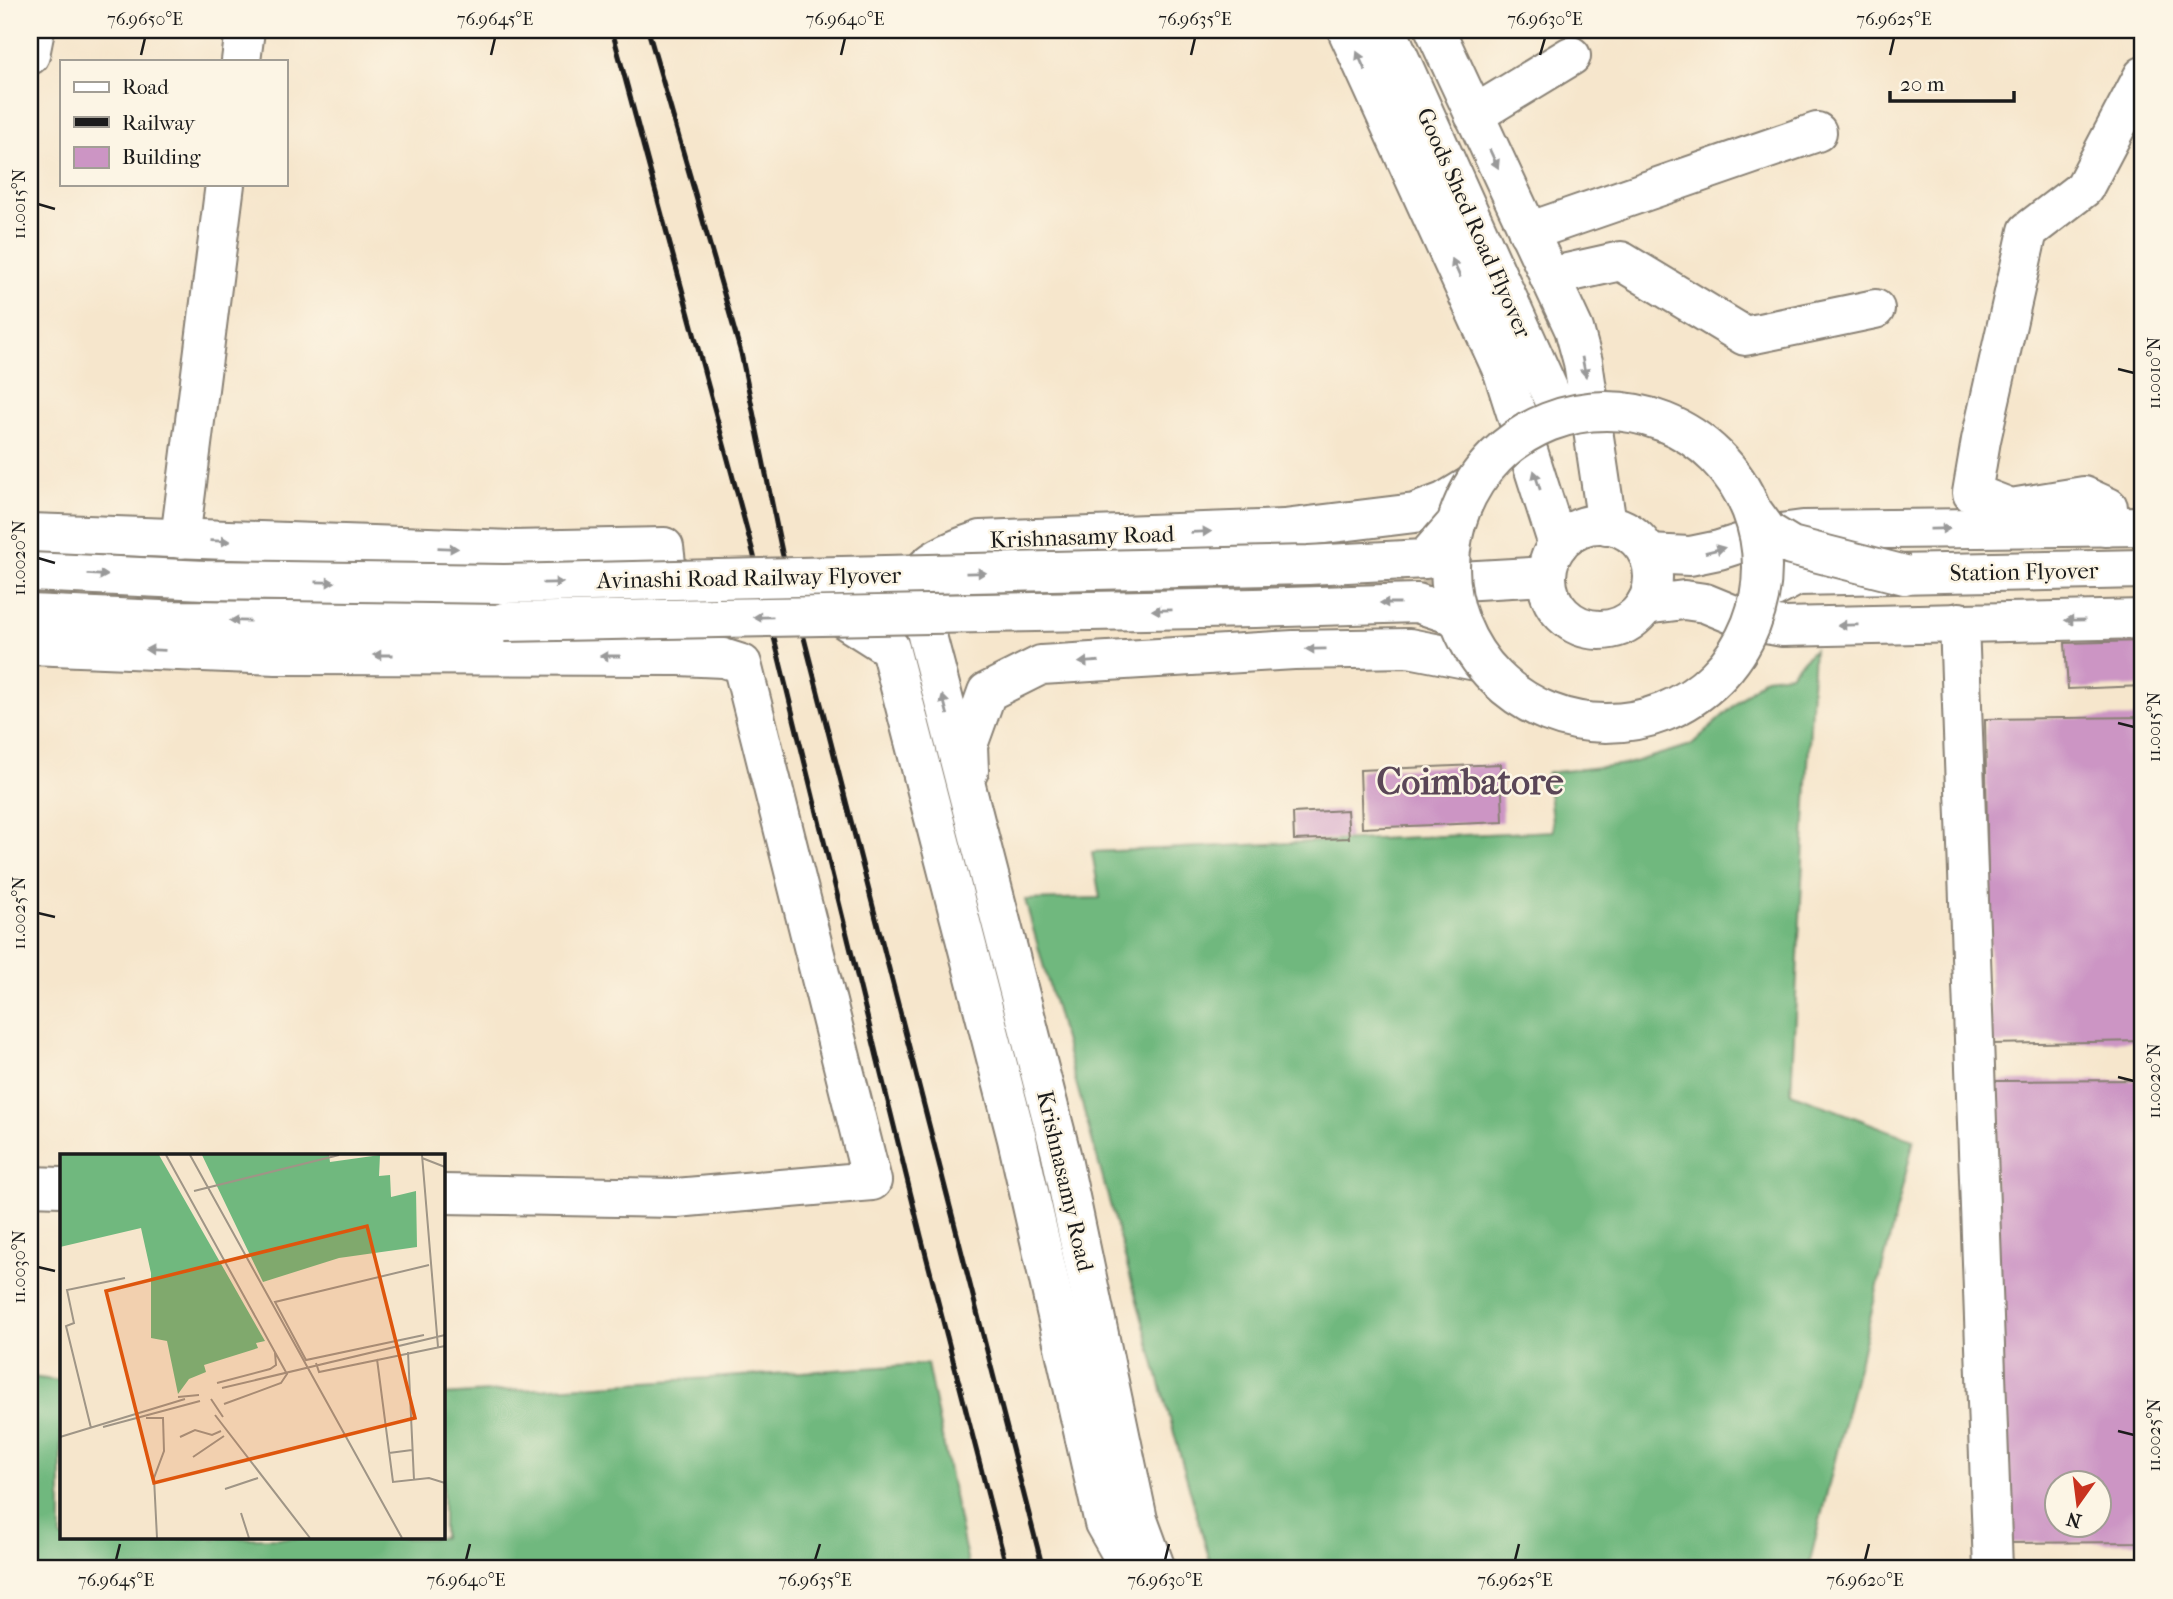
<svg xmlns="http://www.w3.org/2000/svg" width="2173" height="1599" viewBox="0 0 2173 1599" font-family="'IM FELL French Canon',serif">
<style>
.forest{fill:#70b87e;stroke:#466a4d;stroke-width:2}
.building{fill:#cc95c4;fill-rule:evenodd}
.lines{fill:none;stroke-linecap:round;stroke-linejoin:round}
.major-tunnel{stroke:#cabea9;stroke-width:38;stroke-dasharray:38 19;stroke-linecap:butt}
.minor-casing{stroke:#898174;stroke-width:42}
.major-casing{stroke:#898174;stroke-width:42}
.highway-casing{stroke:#898174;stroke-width:42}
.minor{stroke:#fff;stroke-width:38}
.major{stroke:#fff;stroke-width:38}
.highway{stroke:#fff;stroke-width:38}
.rail{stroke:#1c1c1c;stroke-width:5}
.highway-bridge-casing{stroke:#898174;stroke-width:42;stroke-linecap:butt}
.highway-bridge{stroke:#fff;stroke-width:38}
.oneway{fill:#999}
.ticks{fill:none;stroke:#1c1c1c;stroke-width:2.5}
.labels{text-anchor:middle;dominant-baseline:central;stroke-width:5;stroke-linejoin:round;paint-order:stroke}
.street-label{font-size:23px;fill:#1c1c1c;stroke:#fcf5e5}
.town-label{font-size:37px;font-weight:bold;fill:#5a4657;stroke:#fcf5e5}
.inset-road{fill:none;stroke:#9f9586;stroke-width:2}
.view{fill:#de560d;fill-opacity:0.15;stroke:#de560d;stroke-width:3.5}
.inset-edge{fill:none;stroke:#1c1c1c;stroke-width:3.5}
.neatline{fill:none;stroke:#1c1c1c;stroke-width:2.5}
.ticks-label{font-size:18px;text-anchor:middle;fill:#1c1c1c}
</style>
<rect width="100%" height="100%" fill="#fcf5e5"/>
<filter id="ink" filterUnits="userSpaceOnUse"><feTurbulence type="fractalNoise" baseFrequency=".0143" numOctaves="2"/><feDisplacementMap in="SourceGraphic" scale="14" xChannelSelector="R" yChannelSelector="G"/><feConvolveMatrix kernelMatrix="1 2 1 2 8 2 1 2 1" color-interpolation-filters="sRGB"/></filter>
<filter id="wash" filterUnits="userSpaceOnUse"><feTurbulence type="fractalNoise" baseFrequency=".00686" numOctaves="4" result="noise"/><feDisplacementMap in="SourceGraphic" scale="28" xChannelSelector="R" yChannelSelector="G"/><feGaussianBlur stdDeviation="1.57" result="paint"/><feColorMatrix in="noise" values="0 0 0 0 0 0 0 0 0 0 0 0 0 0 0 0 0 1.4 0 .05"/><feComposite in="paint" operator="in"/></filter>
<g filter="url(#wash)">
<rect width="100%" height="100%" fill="#f6e6cc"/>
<g class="forest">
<path d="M 1814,649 L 1791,1093 L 1914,1140 L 1808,1569 L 1212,1569 L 1025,900 L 1100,898 L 1092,852 L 1553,831 L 1547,773 L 1627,764 L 1691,745 L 1765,677 L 1790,674 Z"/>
<path d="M 927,1364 L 969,1569 L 30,1569 L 30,1377 L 61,1381 L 61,1538 L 443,1538 L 443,1395 Z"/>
</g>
<g id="blocks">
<g class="building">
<path d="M 2143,641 L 2143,686 L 2068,689 L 2065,643 Z"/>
<path d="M 2143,717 L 2143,1041 L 1991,1044 L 1985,719 Z"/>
<path d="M 1501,764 L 1503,822 L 1362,828 L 1360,770 Z"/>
<path d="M 1347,810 L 1349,838 L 1294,840 L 1293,813 Z"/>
<path d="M 2143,1080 L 2143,1542 L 1999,1543 L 1993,1081 ZM 2058,1484 L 2100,1484 L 2100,1526 L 2058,1526 Z"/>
</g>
</g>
</g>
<g filter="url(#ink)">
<use href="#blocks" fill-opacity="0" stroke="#898174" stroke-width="2"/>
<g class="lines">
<g class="major-tunnel">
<path d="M 1365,586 L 1460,581"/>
<path d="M 30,592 L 248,602 L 454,602"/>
</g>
<defs>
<g id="minor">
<path d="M 30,55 L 35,30"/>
<path d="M 241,61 L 245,30"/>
<path d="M 1474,115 L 1571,56"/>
<path d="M 1528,232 L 1817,132"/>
<path d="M 1549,277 L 1621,261 L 1745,336 L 1875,309"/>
<path d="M 2106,527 L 2108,507 L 2084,496 L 2011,508 L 1972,493 L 1981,440 L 2028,231 L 2084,188 L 2143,76"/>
<path d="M 30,533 L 512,550 L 664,547 L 672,612"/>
<path d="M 180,539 L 225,184"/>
<path d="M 824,606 L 890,648 L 1017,1139 L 1104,1523 L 1125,1560 L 1138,1569"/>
<path d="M 1959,622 L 1993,1569"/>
<path d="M 30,645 L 276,655 L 679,656 L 723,658 L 742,664 L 872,1181 L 676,1198 L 443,1194"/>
<path d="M 30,1186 L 61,1187"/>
</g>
<g id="major">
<path d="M 1347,30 L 1503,372 L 1558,545"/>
<path d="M 1387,30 L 1561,417"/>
<path d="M 1435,30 L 1574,329 L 1583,362 L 1607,525"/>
<circle cx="1600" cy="577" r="53"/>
<path d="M 1648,554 L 1690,556 L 1719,550 L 1766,535 L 1803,530 L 2143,526"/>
<path d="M 1460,581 L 1547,576"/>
<path d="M 1645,605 L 1684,600 L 1705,603 L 1749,621 L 1783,627 L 2143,619"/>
<path d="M 969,771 L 968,745 L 987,692 L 1041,665 L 1294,650 L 1409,648 L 1481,662"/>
<path d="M 1156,1569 L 1138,1520 L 1061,1154 L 937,674 C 932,652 911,589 923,571 C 932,557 966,545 981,540 L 1284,529 L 1415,513 L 1444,502 L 1472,485"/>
</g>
<g id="highway">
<path d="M 1761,595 L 1797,576 L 2143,569"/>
<path d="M 30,614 L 161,620 L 504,622"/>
</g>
</defs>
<use href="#minor" class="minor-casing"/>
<use href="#major" class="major-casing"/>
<use href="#highway" class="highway-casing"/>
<use href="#minor" class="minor"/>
<use href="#major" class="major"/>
<use href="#highway" class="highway"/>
<g class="rail">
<path d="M 612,30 L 753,552 L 921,1236 L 1007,1569"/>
<path d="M 648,30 L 741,353 L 782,552 L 1043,1569"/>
</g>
<defs>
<g id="highway-bridge">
<circle cx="1606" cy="567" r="156"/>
<path d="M 1754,513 L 1768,532 L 1791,546 L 1905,575"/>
<path d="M 30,572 L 205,580 L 504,584 L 1308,565 L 1425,559 L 1453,527"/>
<path d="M 504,622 L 1255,608 L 1417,603 L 1456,616"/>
</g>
</defs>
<use href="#highway-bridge" class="highway-bridge-casing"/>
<use href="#highway-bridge" class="highway-bridge"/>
</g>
<defs><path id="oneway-solid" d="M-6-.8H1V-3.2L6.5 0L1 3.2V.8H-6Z" transform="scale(1.75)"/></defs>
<g class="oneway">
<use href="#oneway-solid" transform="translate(1361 61) rotate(-114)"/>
<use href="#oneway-solid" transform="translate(1494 159) rotate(65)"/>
<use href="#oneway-solid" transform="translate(1456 268) rotate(-114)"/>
<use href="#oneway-solid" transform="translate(1584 367) rotate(79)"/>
<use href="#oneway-solid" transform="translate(1537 480) rotate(-108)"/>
<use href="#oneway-solid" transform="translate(1940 529) rotate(-1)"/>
<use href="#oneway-solid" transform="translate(1201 532) rotate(-2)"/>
<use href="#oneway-solid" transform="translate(220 541) rotate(2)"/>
<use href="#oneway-solid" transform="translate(448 548) rotate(2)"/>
<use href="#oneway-solid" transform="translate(1715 550) rotate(-14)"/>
<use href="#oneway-solid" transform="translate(976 573) rotate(-1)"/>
<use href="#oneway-solid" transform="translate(98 575) rotate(3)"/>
<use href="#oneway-solid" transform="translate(325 582) rotate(1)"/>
<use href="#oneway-solid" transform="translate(553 583) rotate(-1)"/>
<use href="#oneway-solid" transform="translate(1390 603) rotate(-180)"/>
<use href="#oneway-solid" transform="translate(1162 610) rotate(179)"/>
<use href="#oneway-solid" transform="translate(763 617) rotate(179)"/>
<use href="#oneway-solid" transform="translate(2075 620) rotate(179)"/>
<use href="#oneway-solid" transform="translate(240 621) rotate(-179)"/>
<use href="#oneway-solid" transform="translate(1848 625) rotate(179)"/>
<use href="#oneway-solid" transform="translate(1316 649) rotate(179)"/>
<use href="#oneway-solid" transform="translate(155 650) rotate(-178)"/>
<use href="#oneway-solid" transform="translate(383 655) rotate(-180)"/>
<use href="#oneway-solid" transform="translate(610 656) rotate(-180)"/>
<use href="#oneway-solid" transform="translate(1089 662) rotate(176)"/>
<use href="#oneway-solid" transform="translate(945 705) rotate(-105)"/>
</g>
</g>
<path class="ticks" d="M 141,55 L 145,38M 491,55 L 495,38M 841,55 L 845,38M 1191,55 L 1195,38M 1540,55 L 1545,38M 1890,55 L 1894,38M 38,204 L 55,209M 2118,369 L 2134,373M 38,558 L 55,563M 2118,723 L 2134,727M 38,913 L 55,917M 2118,1077 L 2134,1081M 38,1267 L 55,1271M 2118,1431 L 2134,1435M 116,1560 L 120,1544M 466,1560 L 470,1544M 815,1560 L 820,1544M 1165,1560 L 1169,1544M 1515,1560 L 1519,1544M 1865,1560 L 1869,1544"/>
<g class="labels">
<g class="street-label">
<text transform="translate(1474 223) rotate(66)">Goods Shed Road Flyover</text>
<text transform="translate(1082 537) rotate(-2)">Krishnasamy Road</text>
<text transform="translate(2024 572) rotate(-1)">Station Flyover</text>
<text transform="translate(749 578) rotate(-1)">Avinashi Road Railway Flyover</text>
<text transform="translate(1065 1181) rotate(77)">Krishnasamy Road</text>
</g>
<g class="town-label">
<text x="1470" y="782">Coimbatore</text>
</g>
</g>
<g transform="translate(60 1154)">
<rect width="385" height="385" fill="#f6e6cc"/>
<path d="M 0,1 L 99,1 L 205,187 L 196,189 L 198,194 L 144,211 L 146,218 L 129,225 L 118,240 L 107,187 L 91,184 L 91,119 L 81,74 L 0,93 ZM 142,1 L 269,1 L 270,8 L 320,1 L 319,22 L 330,21 L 331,43 L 356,37 L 357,93 L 279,104 L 203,128 Z" fill="#70b87e"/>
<path class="inset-road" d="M 106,1 L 227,220 L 221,229 L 164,250M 130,1 L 342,384M 362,1 L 378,193M 362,4 L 385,13M 134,37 L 279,1M 364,181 L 246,206 L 215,148 L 369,111M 348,198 L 354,326M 317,205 L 333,328 L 369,324 L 385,329M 256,209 L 259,218 L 385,192M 157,229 L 210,215 L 216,211 L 215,199M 162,234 L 385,181M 118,243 L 139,241M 151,245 L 163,263M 155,261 L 250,384M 86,264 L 103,264 L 104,297 L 94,324 L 97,384M 43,273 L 140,247M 31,274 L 6,172 L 14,169 L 7,136 L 65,124M 0,283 L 125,245M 120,283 L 135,276 L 152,281 L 161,277M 329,299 L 352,296M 133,303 L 164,282M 165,335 L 198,324M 181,359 L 189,384"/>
<path class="view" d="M 307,72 L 355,264 L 94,329 L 46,137 Z"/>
<rect width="385" height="385" class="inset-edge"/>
</g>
<rect width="2173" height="1599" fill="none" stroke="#fcf5e5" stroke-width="77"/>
<rect x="60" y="60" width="228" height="126" fill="#fcf5e5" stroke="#a29e95" stroke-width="2"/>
<rect x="74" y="82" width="35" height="10" fill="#ffffff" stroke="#a29e95" stroke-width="2"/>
<text x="122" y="94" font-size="21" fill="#1c1c1c">Road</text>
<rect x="74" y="117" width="35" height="10" fill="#1c1c1c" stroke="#a29e95" stroke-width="2"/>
<text x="122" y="130" font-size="21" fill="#1c1c1c">Railway</text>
<rect x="74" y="147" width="35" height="21" fill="#cc95c4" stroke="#a29e95" stroke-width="2"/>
<text x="122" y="164" font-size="21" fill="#1c1c1c">Building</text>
<g transform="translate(2078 1504) rotate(194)"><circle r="33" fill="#fcf5e5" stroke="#a29e95" stroke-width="2"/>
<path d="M0-5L12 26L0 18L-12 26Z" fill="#c8321e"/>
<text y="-10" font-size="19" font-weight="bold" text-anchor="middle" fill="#1c1c1c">N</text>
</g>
<path d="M1890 91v10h124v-10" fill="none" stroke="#1c1c1c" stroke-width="3.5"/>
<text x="1900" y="91" font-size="21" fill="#1c1c1c" stroke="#fcf5e5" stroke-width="5" paint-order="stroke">20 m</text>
<rect x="38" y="38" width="2096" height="1522" class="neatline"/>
<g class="ticks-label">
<text x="145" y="25">76.9650°E</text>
<text x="495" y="25">76.9645°E</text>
<text x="845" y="25">76.9640°E</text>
<text x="1195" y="25">76.9635°E</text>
<text x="1545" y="25">76.9630°E</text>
<text x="1894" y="25">76.9625°E</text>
<text transform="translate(19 204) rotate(-90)" y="6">11.0015°N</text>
<text transform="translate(2154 373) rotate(-90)" y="6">11.0010°N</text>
<text transform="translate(19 558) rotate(-90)" y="6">11.0020°N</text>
<text transform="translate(2154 727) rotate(-90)" y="6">11.0015°N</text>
<text transform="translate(19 913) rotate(-90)" y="6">11.0025°N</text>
<text transform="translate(2154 1081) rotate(-90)" y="6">11.0020°N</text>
<text transform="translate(19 1267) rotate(-90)" y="6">11.0030°N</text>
<text transform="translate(2154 1435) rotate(-90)" y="6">11.0025°N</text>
<text x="116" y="1586">76.9645°E</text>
<text x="466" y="1586">76.9640°E</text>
<text x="815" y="1586">76.9635°E</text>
<text x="1165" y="1586">76.9630°E</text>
<text x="1515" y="1586">76.9625°E</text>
<text x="1865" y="1586">76.9620°E</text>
</g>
</svg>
